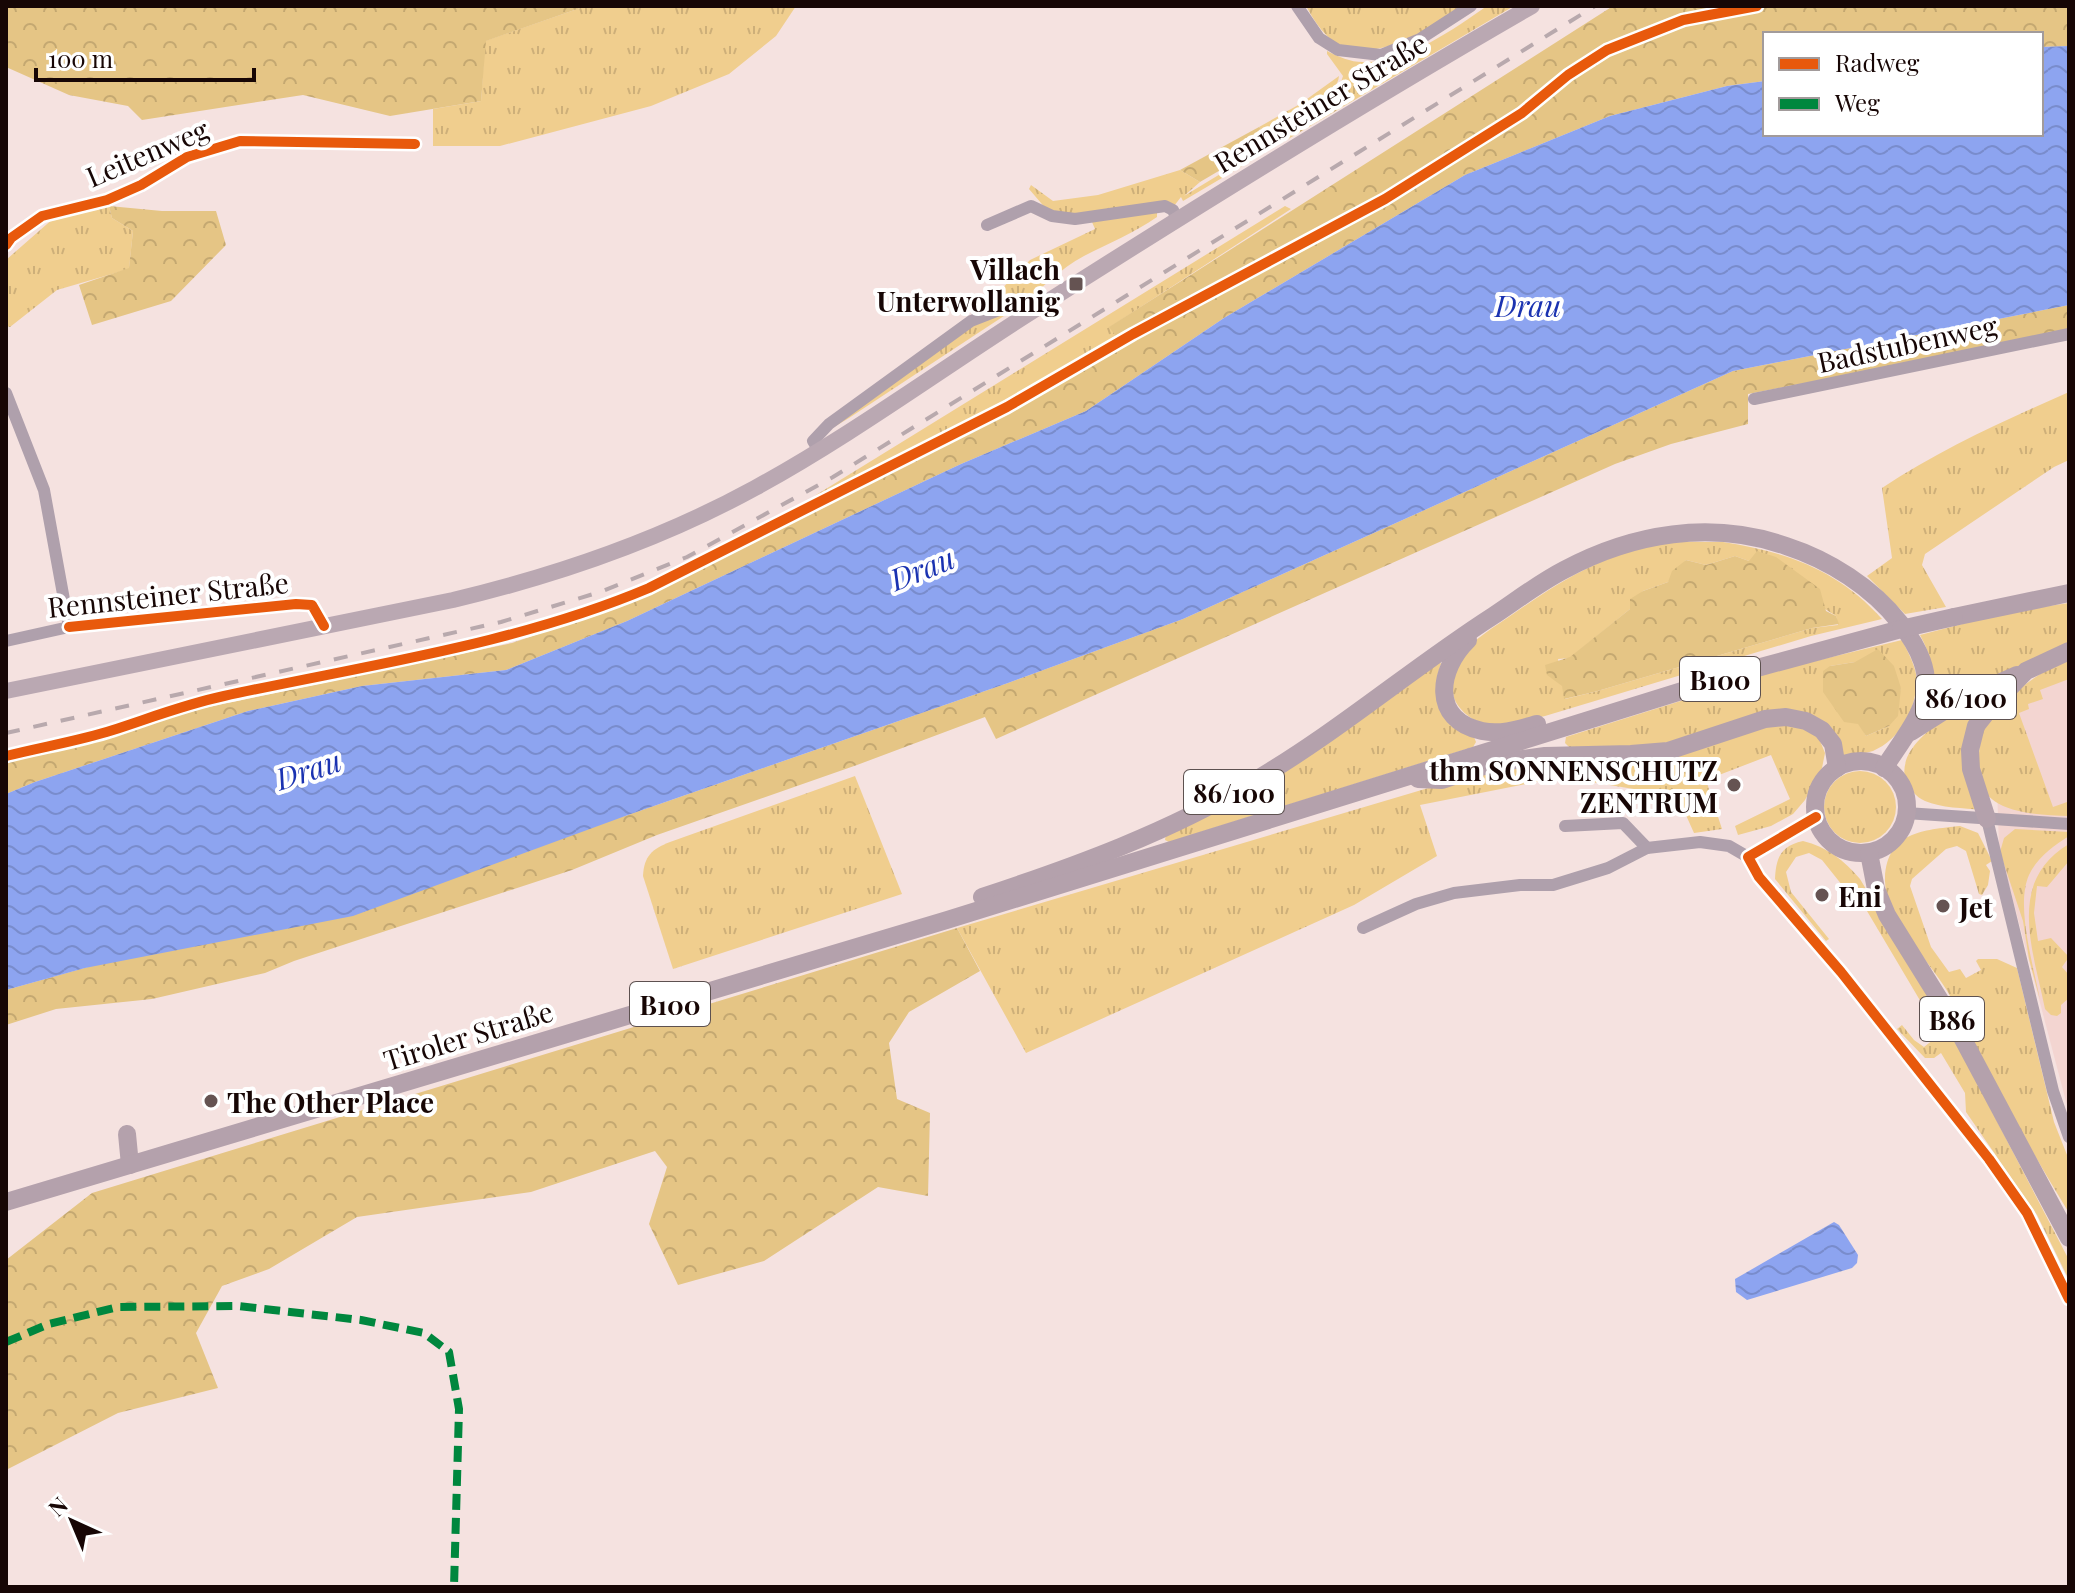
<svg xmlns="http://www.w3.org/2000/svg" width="2075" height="1593" viewBox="0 0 2075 1593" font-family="'Playfair Display',serif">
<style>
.built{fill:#f3d5d1}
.grass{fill:url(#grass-tufts);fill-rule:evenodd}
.forest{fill:url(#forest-crowns)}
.water{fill:url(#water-waves)}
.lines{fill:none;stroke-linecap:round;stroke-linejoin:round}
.minor{stroke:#afa0ac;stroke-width:12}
.secondary{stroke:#baa8b2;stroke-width:16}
.primary{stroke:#b4a1ac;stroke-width:18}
.rail{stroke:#b8a9ad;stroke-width:4;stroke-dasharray:14 14;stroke-linecap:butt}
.primary-bridge{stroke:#b4a1ac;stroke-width:18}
.quiet{stroke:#00873e;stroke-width:8;stroke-dasharray:16 8;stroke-linecap:butt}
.cycleway-casing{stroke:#fff;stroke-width:15}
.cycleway{stroke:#e8590c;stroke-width:10}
.poi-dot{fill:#655352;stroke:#fff;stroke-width:3}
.labels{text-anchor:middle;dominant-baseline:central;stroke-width:8;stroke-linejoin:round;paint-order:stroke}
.shield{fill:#fff;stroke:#5d5150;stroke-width:2}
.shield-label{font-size:26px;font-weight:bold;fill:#170605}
.street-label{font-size:28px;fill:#170605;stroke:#fff}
.poi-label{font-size:28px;font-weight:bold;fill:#170605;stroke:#fff;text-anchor:start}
.water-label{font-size:30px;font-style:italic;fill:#1a32b1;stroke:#fff}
</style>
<defs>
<pattern id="grass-tufts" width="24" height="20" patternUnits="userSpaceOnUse" patternTransform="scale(2)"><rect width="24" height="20" fill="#f0ce8e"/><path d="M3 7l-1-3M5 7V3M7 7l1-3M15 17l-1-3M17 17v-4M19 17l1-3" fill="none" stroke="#cdaf79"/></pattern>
<pattern id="forest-crowns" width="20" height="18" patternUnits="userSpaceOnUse" patternTransform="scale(2)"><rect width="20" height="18" fill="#e5c585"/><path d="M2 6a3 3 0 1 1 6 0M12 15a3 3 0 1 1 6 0" fill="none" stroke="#c4a871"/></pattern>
<pattern id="water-waves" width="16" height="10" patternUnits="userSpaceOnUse" patternTransform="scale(2)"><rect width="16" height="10" fill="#8da4f0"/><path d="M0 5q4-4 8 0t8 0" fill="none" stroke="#798ccc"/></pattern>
</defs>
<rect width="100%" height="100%" fill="#f5e2e0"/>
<path class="built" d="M 2069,664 L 2069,1113 L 1999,847 L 1995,728 Z"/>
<g class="grass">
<path d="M 586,6 L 796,6 L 776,36 L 729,74 L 651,106 L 500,146 L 433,146 L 433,109 L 481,101 L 485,41 Z"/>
<path d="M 1306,6 L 1466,6 C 1435,25 1382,61 1344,47 C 1326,40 1315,22 1306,6 Z"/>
<path d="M 1487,6 L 1514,6 L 1183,201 L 1181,197 L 1174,206 L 1080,216 L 1047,210 L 1029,189 L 1031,185 L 1053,201 L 1098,195 L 1180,170 L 1200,182 L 1184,196 L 1245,159 L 1318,108 L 1339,88 L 1343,76 L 1327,54 L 1327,51 C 1339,57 1350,62 1363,62 C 1405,64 1454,29 1487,6 Z"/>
<path d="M 1339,76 C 1338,99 1275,136 1256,149 L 1263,131 L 1259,127 L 1300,104 Z"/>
<path d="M 109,206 L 112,218 L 133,231 L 129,269 L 57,290 L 10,327 L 6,326 L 6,260 L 55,217 Z"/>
<path d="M 1285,206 L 1291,209 L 1110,327 L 1118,338 L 987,414 L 811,502 L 816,495 Z"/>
<path d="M 1157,212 L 1157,217 C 1134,233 1109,243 1084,256 C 1060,269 1043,287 1023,304 C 1001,298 995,306 976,315 L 1030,260 L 1095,229 L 1092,222 Z"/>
<path d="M 1010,312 L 849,418 L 829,430 L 977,323 Z"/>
<path d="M 2069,392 L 2069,460 L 2054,467 L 1925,554 L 1922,565 L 1946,607 L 1905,614 L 1867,576 L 1892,558 L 1882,488 C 1941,449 2005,420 2069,392 Z"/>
<path d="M 1723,542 C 1787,552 1838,570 1882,619 L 1811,636 L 1545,716 C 1516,723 1482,735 1460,708 C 1454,701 1452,694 1453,685 C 1455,675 1454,664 1460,656 C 1473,639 1496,626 1513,614 C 1559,582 1611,549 1668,543 C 1686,541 1705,542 1723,542 ZM 1735,556 L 1749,561 L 1836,616 L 1838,625 L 1812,628 L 1594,692 L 1565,699 L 1558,659 L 1570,658 L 1630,609 L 1643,591 L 1668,582 L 1686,560 L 1706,565 Z"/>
<path d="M 2069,603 L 2069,646 L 1929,714 C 1936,684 1935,662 1920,635 L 2008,612 Z"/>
<path d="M 1902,640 C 1907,650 1914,663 1916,674 C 1919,705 1902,739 1873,751 C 1863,754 1852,755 1842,757 L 1811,717 L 1725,728 L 1644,748 L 1569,747 L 1565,743 L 1566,737 L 1782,669 ZM 1855,662 L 1901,688 L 1889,726 L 1866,736 L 1830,666 Z"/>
<path d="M 2069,657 L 2069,679 L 2040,690 L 2043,699 L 2028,704 L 2029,709 L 2019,713 L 2053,807 L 2067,802 L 2069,816 C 2027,815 1967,812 1979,753 C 1980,744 1981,730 1986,723 C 2007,694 2038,674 2069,657 Z"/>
<path d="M 1440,662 L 1441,664 C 1427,700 1452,712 1474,737 L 1476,742 L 1473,747 L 1169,842 L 1165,840 L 1166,834 Z"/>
<path d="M 2005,685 L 1973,722 L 1981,810 C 1964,808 1941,808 1925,801 C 1916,797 1908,788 1905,778 C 1896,736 1976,700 2005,685 Z"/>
<path d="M 1769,722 L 1801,726 L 1818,736 L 1825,753 L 1822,768 L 1805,800 L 1793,814 L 1771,826 L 1738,835 L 1735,826 L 1790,799 L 1771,755 L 1706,780 L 1722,829 L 1694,833 L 1685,813 L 1658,793 L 1561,777 L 1420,805 L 1437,856 L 1354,905 L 1026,1053 L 957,928 L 1462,778 L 1541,762 L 1630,761 Z"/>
<circle cx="1860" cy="807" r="36"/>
<path d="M 855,776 L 902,894 L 673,969 L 643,876 C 644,856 652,849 670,842 Z"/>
<path d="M 1960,826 L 1978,833 L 1992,861 L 1986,865 L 1990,871 L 1988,885 L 1982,895 L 1979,894 L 1966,851 L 1957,846 L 1946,849 L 1912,879 L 1910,886 L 1931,947 L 1949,972 L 1960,969 L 1966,978 L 1981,970 L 1976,961 L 1978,959 L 1997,959 L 2017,968 L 2054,1122 L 2069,1160 L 2069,1213 C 2045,1173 2021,1133 1999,1092 C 1981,1058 1966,1022 1946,989 C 1927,959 1883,913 1885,878 C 1887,832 1923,830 1960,826 Z"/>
<path d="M 2015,829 L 2069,832 L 2069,836 C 2053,846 2037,858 2029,875 C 2015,906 2034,967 2040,1000 L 2029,959 L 2023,921 L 2000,852 L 2004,838 Z"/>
<path d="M 1803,841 C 1827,847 1844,860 1860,879 L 1944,1019 L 2069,1260 L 2069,1280 L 2037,1215 L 1966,1112 L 1965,1093 L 1941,1053 L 1934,1058 L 1925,1058 L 1897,1029 L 1902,1025 L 1914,1040 L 1924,1047 L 1934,1039 L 1928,1031 L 1934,1024 L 1867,911 L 1854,893 L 1850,895 L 1822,860 L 1809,853 L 1796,857 L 1786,872 L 1791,892 L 1829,939 L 1826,941 L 1775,879 C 1776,857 1781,846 1803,841 Z"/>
<path d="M 2069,844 L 2069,861 L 2047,887 L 2037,886 L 2034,913 L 2038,941 L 2051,938 L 2069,957 L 2062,967 L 2069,975 L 2069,998 L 2061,1005 L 2061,1013 L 2057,1016 L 2051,1015 L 2045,1009 C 2033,950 2006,881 2069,844 Z"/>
</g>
<g class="forest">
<path d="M 6,6 L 586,6 L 486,41 L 481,101 L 390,116 L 303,95 L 142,120 L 128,106 L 69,95 L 6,67 Z"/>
<path d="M 1613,6 L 2069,6 L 2069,46 L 2041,47 L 2041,34 L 1765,34 L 1765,81 L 1727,86 L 1610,116 L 1465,175 L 1224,318 L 1086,411 L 961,464 L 627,621 L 506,670 L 362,686 L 248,711 L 35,782 L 6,794 L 6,760 L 199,709 L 512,643 L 608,610 L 684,576 L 1077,374 L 1122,344 L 1109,327 Z"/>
<path d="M 1259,127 L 1263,131 L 1256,149 L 1200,182 L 1180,170 Z"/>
<path d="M 109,206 L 162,211 L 216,211 L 226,245 L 171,301 L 92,325 L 79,285 L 129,268 L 133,231 L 112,218 Z"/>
<path d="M 2069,305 L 2069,332 L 1748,394 L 1748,424 L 1671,444 L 1615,464 L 996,739 L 985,717 L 857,765 L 657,835 L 572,870 L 294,961 L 265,973 L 152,999 L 56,1009 L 6,1025 L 6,990 L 628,815 L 1008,683 L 1183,619 L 1733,371 Z"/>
<path d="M 1757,551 L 1776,557 L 1820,589 L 1826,611 L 1836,616 L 1839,624 L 1812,628 L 1594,692 L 1564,699 L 1562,686 L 1547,675 L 1545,665 L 1570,657 L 1630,609 L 1630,599 L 1643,591 L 1668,582 L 1672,571 L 1686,560 L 1706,565 L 1735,556 L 1749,561 Z"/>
<path d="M 1878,649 L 1894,666 L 1901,688 L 1898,716 L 1889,726 L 1866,736 L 1858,724 L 1844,722 L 1823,692 L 1823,671 L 1830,666 L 1855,662 Z"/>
<path d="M 957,928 L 980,971 L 909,1012 L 889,1043 L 897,1099 L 930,1113 L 928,1196 L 878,1187 L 764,1261 L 678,1285 L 649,1224 L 667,1167 L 655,1151 L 531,1192 L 357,1217 L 269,1269 L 222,1286 L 196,1333 L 218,1388 L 118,1413 L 6,1470 L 6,1260 L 92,1193 Z"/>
</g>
<g class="water">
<path d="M 2069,46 L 2069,305 L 1733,371 L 1183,619 L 1008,683 L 628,815 L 353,916 L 85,968 L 6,990 L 6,794 L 35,782 L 248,711 L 362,686 L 506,670 L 627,621 L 961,464 L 1086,411 L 1224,318 L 1465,175 L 1610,116 L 1727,86 L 1765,81 L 1765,134 L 2041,134 L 2041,47 Z"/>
<path d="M 1834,1222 L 1839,1225 L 1858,1255 L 1857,1263 L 1852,1268 L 1747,1300 L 1736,1292 L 1735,1279 Z"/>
</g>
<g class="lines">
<g class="minor">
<path d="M 1297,6 L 1319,38 L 1338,50 L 1381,55 L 1420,39 L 1471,6"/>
<path d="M 987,225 L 1031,206 L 1052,216 L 1075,219 L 1165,206 L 1173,210 L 1177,220"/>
<path d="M 6,245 L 11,238 L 42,216 L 107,200 L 141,185 L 187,157 L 240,141 L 415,144"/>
<path d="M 6,393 L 44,490 L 69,627"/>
<path d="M 1754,399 L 2069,334"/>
<path d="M 819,451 L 813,441 L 829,424 L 971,321 L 1007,307 L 1017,308 L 1026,316"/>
<path d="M 6,641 L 69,627 L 296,604 L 312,605 L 324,626"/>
<path d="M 1906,813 L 2069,824"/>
<path d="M 1816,817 L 1748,857 L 1759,877 L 1841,972 L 1989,1159 L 2027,1213 L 2069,1299"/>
<path d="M 1987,819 L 2053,1091 L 2069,1137"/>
<path d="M 1565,826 L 1623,823 L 1647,848"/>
<path d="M 1363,928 L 1416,904 L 1454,893 L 1520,885 L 1553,885 L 1608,868 L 1647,848 L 1700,842 L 1729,846 L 1748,857"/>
</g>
<path class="secondary" d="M 6,691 L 453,600 C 558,575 660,540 755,488 C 850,436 937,372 1028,314 C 1194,208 1362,104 1532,6"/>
<g class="primary">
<path d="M 1954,617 L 2069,593"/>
<path d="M 1468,640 C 1438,669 1430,720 1482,731 C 1501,735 1519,729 1537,724"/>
<path d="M 1911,732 L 1963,699 L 2017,675"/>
<circle cx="1861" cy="807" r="46"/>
<path d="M 1418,779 L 1442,780 L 1493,763 L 1545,756 L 1631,754 L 1668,751 L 1765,719 L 1786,717 L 1806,721 L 1822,730 L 1833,744 L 1837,768"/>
<path d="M 1987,819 L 1971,769 L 1970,750 L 1976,726 L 1991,707 L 2026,671 L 2069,651"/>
<path d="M 1869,853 L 1876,889 L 1887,915 L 1956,1026 L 2069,1238"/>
<path d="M 982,897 C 1076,866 1169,832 1254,781 C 1338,732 1412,668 1493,616 C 1517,600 1539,583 1564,570 C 1633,533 1711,520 1786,546 C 1829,560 1872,587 1900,623 C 1948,686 1922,711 1884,768"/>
<path d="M 127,1134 L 130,1165"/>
<path d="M 6,1202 L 947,920 L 1746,671 L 1901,629"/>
</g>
<path class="rail" d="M 6,733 L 501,622 L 600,592 L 687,557 L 833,477 L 1595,6"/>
<path class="primary-bridge" d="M 1901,629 L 1954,617"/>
<path class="quiet" d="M 6,1342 L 49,1324 L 118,1307 L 238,1306 L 361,1320 L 424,1333 L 449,1352 L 459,1409 L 454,1587"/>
<defs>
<g id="cycleway">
<path d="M 6,245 L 11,238 L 42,216 L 107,200 L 141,185 L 187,157 L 240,141 L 415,144"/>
<path d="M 69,627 L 296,604 L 312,605 L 324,626"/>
<path d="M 6,756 C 41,747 79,741 113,730 C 150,718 186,704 224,696 C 366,665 514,645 649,588 L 1007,407 L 1133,334 L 1385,199 L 1522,113 L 1568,75 L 1607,50 L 1683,20 L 1757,6"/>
<path d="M 1816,817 L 1748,857 L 1759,877 L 1841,972 L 1989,1159 L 2027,1213 L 2069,1299"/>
</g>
</defs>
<use href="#cycleway" class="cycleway-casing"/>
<use href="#cycleway" class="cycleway"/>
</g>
<g class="poi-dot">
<rect x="1068" y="276" width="16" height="16" rx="4"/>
<circle cx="1734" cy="785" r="8"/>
<circle cx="1822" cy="895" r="8"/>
<circle cx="1943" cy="906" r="8"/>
<circle cx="211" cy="1101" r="8"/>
</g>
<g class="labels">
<g class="shield">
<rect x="1680" y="657" width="80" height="44" rx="6"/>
<rect x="1916" y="675" width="100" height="44" rx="6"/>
<rect x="1184" y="770" width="100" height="44" rx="6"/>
<rect x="630" y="982" width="80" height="44" rx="6"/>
<rect x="1920" y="997" width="64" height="44" rx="6"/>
</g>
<g class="shield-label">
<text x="1720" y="679">B100</text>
<text x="1966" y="697">86/100</text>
<text x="1234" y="792">86/100</text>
<text x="670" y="1004">B100</text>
<text x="1952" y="1019">B86</text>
</g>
<g class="street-label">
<text transform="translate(1320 102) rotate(-31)">Rennsteiner Straße</text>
<text transform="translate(147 152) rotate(-23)">Leitenweg</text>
<text transform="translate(1907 343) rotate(-12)">Badstubenweg</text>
<text transform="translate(168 594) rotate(-6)">Rennsteiner Straße</text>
<text transform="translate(468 1035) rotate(-17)">Tiroler Straße</text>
</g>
<g class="poi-label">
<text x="1060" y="268" text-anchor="end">Villach<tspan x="1060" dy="32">Unterwollanig</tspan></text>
<text x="1718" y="769" text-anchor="end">thm SONNENSCHUTZ<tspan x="1718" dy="32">ZENTRUM</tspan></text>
<text x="1838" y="895">Eni</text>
<text x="1959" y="906">Jet</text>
<text x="227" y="1101">The Other Place</text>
</g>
<g class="water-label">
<text x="1528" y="305">Drau</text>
<text transform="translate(922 568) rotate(-22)">Drau</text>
<text transform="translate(308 769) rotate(-18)">Drau</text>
</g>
</g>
<rect width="2075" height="1593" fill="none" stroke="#170605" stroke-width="16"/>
<rect x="1763" y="32" width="280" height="104" fill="#ffffff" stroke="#a29b9b" stroke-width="2"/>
<rect x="1779" y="58" width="40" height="12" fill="#e8590c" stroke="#a29b9b" stroke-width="2"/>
<text x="1835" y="72" font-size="24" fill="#170605">Radweg</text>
<rect x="1779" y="98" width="40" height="12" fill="#00873e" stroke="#a29b9b" stroke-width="2"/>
<text x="1835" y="112" font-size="24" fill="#170605">Weg</text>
<g transform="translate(72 1521) rotate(316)" stroke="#ffffff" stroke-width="6" paint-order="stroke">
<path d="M0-6L14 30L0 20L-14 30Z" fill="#170605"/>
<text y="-12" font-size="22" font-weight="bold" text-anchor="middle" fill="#170605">N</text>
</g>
<path d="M36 68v12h218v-12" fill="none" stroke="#170605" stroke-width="4"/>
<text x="48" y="68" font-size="24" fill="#170605" stroke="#ffffff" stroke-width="6" paint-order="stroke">100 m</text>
</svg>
